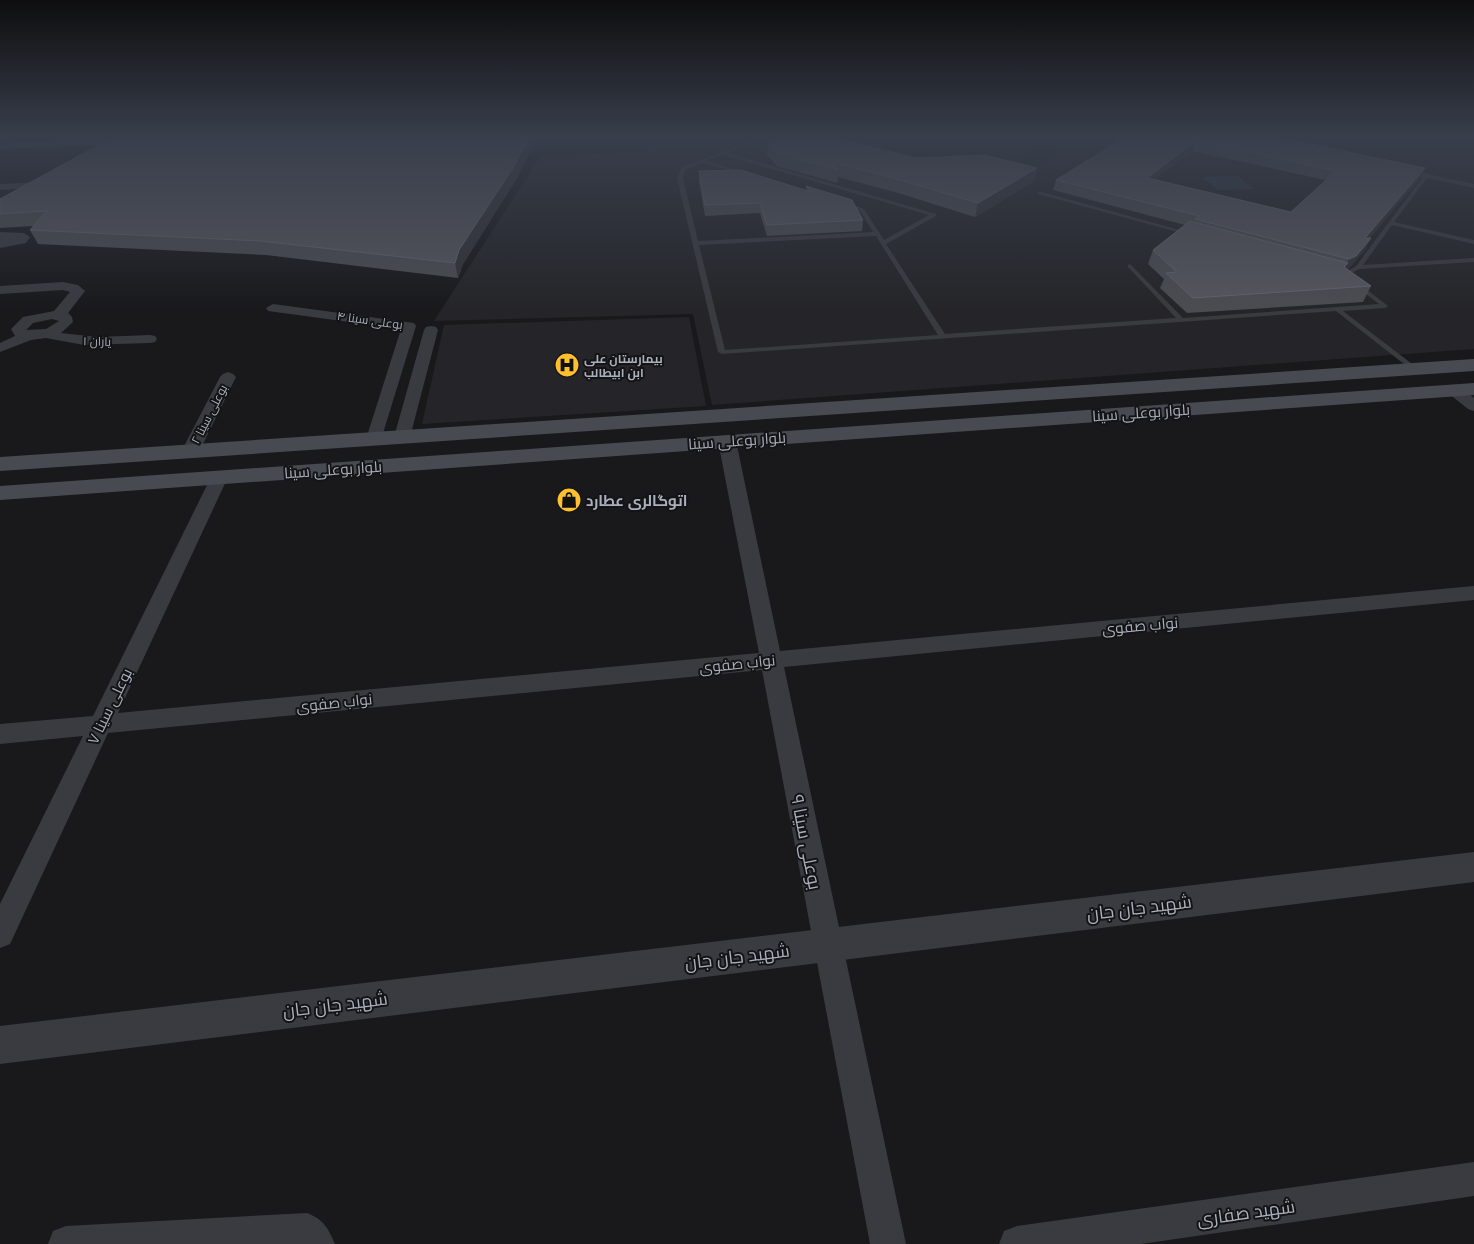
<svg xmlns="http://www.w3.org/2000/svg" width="1474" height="1244" viewBox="0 0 1474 1244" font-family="Lato,Cairo,sans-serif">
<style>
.built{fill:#252529}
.green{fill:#1f2820}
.water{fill:#2d3842}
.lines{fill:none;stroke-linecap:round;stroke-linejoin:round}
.service{fill:#3a3b41;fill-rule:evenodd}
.minor{fill:#3a3b41;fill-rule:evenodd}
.tertiary{fill:#3a3b41;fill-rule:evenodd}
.secondary{fill:#484a52;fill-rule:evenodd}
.wall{fill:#4a4c51;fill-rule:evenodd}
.shaded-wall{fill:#323337}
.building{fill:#55565d;stroke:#62646c;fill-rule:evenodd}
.labels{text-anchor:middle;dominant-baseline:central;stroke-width:4;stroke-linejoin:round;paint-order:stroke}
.far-street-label{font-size:12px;fill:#abb0bd;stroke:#141417}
.far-poi-label{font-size:12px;font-weight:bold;fill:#abb0bd;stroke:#141417;text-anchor:start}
.street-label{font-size:15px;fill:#abb0bd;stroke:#141417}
.poi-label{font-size:15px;font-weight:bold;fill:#abb0bd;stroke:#141417;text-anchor:start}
.near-street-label{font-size:18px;fill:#abb0bd;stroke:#141417}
</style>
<rect width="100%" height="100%" fill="#19191c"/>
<g class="built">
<path d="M 662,136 L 1474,136 L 1474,349 L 712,405 L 693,314 L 434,321 L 540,157 L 645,151 Z"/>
<path d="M 689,317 L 706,406 L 422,424 L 444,325 Z"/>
</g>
<g class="green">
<path d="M 546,136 L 648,136 L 636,147 L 535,153 Z"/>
<path d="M 913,136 L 929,136 L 954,142 L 956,146 L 936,146 L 914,140 Z"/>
<path d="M 1037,147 L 1055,148 L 1058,152 L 1028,171 L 1006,166 Z"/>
</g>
<path class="water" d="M 1237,176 L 1254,189 L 1218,190 L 1202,177 Z"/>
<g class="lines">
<g class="service">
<path d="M 764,136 L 769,136 L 728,153 L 936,214 L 936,216 L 886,244 L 945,334 L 1176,318 L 1128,267 L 1128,265 L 1130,264 L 1183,318 L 1379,304 L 1341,275 L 1356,266 L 1423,177 L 1407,173 L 1409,170 L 1474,184 L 1474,188 L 1427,178 L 1394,222 L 1474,240 L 1474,244 L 1392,225 L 1363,265 L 1474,258 L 1474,262 L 1359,269 L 1348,275 L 1388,306 L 1385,308 L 1343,311 L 1416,367 L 1417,369 L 1413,371 L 1336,311 L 722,354 L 718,352 L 677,178 L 682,167 ZM 723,155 L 929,215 L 884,240 L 864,209 L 845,202 L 842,204 L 843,205 L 860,211 L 873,232 L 698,241 L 683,178 L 686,169 L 702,163 L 747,175 L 747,173 L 706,161 ZM 876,236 L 938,335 L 725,350 L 699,245 Z"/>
<path d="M 1038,192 L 1042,192 L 1194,234 L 1189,235 L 1038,194 Z"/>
</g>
<g class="minor">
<path d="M 122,139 L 127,142 L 126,144 L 0,149 L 0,143 Z"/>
<path d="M 38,182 L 42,183 L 44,185 L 42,187 L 0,190 L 0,184 Z"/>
<path d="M 0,232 L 24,233 L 30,237 L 26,243 L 0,248 L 0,240 L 3,240 L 0,240 Z"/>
<path d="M 63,282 L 78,285 L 85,291 L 68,313 L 72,317 L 73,322 L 61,333 L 98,337 L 150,335 L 155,336 L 157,339 L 155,342 L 150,343 L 84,345 L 46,338 L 31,340 L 0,352 L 0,343 L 15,336 L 11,329 L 23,317 L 54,311 L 70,292 L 63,290 L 0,294 L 0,286 ZM 52,319 L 59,321 L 46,329 L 26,330 L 33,323 Z"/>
<path d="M 273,304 L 414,323 L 416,326 L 380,443 L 368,443 L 366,439 L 401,329 L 268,311 L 266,308 Z"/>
<path d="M 431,326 L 436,327 L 438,330 L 410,437 L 408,441 L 396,441 L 394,437 L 424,330 L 426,327 Z"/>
<path d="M 228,372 L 233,374 L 236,377 L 199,452 L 196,456 L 190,457 L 184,456 L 181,452 L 220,377 L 223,374 Z"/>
<path d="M 1454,385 L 1460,387 L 1474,398 L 1474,411 L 1468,409 L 1448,393 L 1446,390 L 1448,387 Z"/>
<path d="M 727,436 L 733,437 L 736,441 L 780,651 L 1474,586 L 1474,600 L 784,667 L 906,1244 L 870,1244 L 762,670 L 108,733 L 10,944 L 0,948 L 0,904 L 83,736 L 0,744 L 0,724 L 93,716 L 213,473 L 219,472 L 225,473 L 228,477 L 118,713 L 759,653 L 718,441 L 721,437 Z"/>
<path d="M 1474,1162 L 1474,1196 L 1141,1244 L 999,1244 L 1004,1231 L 1017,1226 Z"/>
<path d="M 307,1213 C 324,1220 328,1228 335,1244 L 48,1244 L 53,1231 L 66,1226 Z"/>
</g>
<path class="tertiary" d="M 1474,852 L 1474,882 L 0,1064 L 0,1026 Z"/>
<g class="secondary">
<path d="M 1474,359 L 1474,371 L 0,471 L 0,457 Z"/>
<path d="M 1474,383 L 1474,395 L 0,500 L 0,486 Z"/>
</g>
</g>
<g class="wall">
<path d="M 115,136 L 538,136 L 515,181 L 463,264 L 458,278 L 266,255 L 38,244 L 30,230 L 33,226 L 0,228 L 0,199 Z"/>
<path d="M 1114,136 L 1270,136 L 1420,178 L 1369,238 L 1371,238 L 1365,249 L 1350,267 L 1347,269 L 1371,286 L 1363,302 L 1187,313 L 1160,288 L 1164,279 L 1148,264 L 1153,250 L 1185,225 L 1053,190 L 1056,180 L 1124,138 ZM 1192,151 L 1326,180 L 1291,212 L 1155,179 Z"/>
<path d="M 768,142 L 916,158 L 1034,181 L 975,217 L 895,192 L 838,177 L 837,183 L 777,166 L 767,155 Z"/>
<path d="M 699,171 L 806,190 L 806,186 L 863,220 L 862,231 L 767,236 L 760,213 L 705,216 L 699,181 Z"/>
</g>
<g class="shaded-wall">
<path d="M 530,136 L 538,136 L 515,181 L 463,264 L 458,278 L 455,263 L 459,250 Z"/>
<path d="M 1196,141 L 1192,151 L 1144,188 L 1147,178 Z"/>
<path d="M 1037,168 L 1034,181 L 975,217 L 978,203 Z"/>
<path d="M 1425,168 L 1420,178 L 1360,250 L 1365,238 Z"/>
<path d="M 1371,238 L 1365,249 L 1350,267 L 1345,270 L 1337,282 L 1349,259 Z"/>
</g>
<g class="building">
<path d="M 115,136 L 530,136 L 513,168 L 459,250 L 455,263 L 260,241 L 30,230 L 47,211 L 0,214 L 0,199 Z"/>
<path d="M 782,136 L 827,136 L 916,158 L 985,155 L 1037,168 L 978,203 L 897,179 L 834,163 L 838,170 L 778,153 L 768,142 Z"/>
<path d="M 1127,136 L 1270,136 L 1425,168 L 1365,238 L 1371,238 L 1356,256 L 1349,259 L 1195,219 L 1199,216 L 1056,180 ZM 1196,141 L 1336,171 L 1291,212 L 1147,178 Z"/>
<path d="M 741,170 L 811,192 L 806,186 L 852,200 L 863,220 L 767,225 L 760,203 L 705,205 L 699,171 Z"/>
<path d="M 1190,221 L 1348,263 L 1344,267 L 1371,286 L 1193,298 L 1166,273 L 1177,272 L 1153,250 Z"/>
</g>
<linearGradient id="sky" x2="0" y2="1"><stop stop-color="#0e0e0f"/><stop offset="0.44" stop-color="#383e4b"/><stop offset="1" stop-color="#383e4b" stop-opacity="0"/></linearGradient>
<rect width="1474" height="310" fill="url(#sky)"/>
<defs>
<symbol id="hospital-disc" viewBox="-11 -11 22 22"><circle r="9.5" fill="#ffc02e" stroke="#141417"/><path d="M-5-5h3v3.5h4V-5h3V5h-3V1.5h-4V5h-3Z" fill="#111"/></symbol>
<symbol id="shop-disc" viewBox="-11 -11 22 22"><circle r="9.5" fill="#ffc02e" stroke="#141417"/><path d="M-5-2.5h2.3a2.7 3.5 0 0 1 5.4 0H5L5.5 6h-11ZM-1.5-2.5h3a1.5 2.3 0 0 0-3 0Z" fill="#111"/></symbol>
</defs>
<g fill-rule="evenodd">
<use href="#hospital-disc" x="553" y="351" width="28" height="28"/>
<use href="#shop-disc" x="555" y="486" width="28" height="28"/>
</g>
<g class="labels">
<g class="far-street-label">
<text transform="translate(370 320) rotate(8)">بوعلی سینا ۴</text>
<text transform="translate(97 341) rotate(1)">یاران ۱</text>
<text transform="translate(209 414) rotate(-63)">بوعلی سینا ۲</text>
</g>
<g class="far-poi-label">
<text x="584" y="358">بیمارستان علی<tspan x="584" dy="14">ابن ابیطالب</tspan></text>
</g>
<g class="street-label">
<text transform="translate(1141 412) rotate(-4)">بلوار بوعلی سینا</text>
<text transform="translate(737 440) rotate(-4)">بلوار بوعلی سینا</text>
<text transform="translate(333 469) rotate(-4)">بلوار بوعلی سینا</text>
<text transform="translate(1140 625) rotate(-5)">نواب صفوی</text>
<text transform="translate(737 663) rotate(-6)">نواب صفوی</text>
<text transform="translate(334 702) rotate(-6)">نواب صفوی</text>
<text transform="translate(109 706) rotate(-64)">بوعلی سینا ۷</text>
</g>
<g class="poi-label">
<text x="586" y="500">اتوگالری عطارد</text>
</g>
<g class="near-street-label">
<text transform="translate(807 842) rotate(79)">بوعلی سینا ۹</text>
<text transform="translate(1139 907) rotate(-7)">شهید جان جان</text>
<text transform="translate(737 956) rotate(-7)">شهید جان جان</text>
<text transform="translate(335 1004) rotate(-7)">شهید جان جان</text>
<text transform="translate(1246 1212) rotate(-8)">شهید صفاری</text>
</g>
</g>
</svg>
